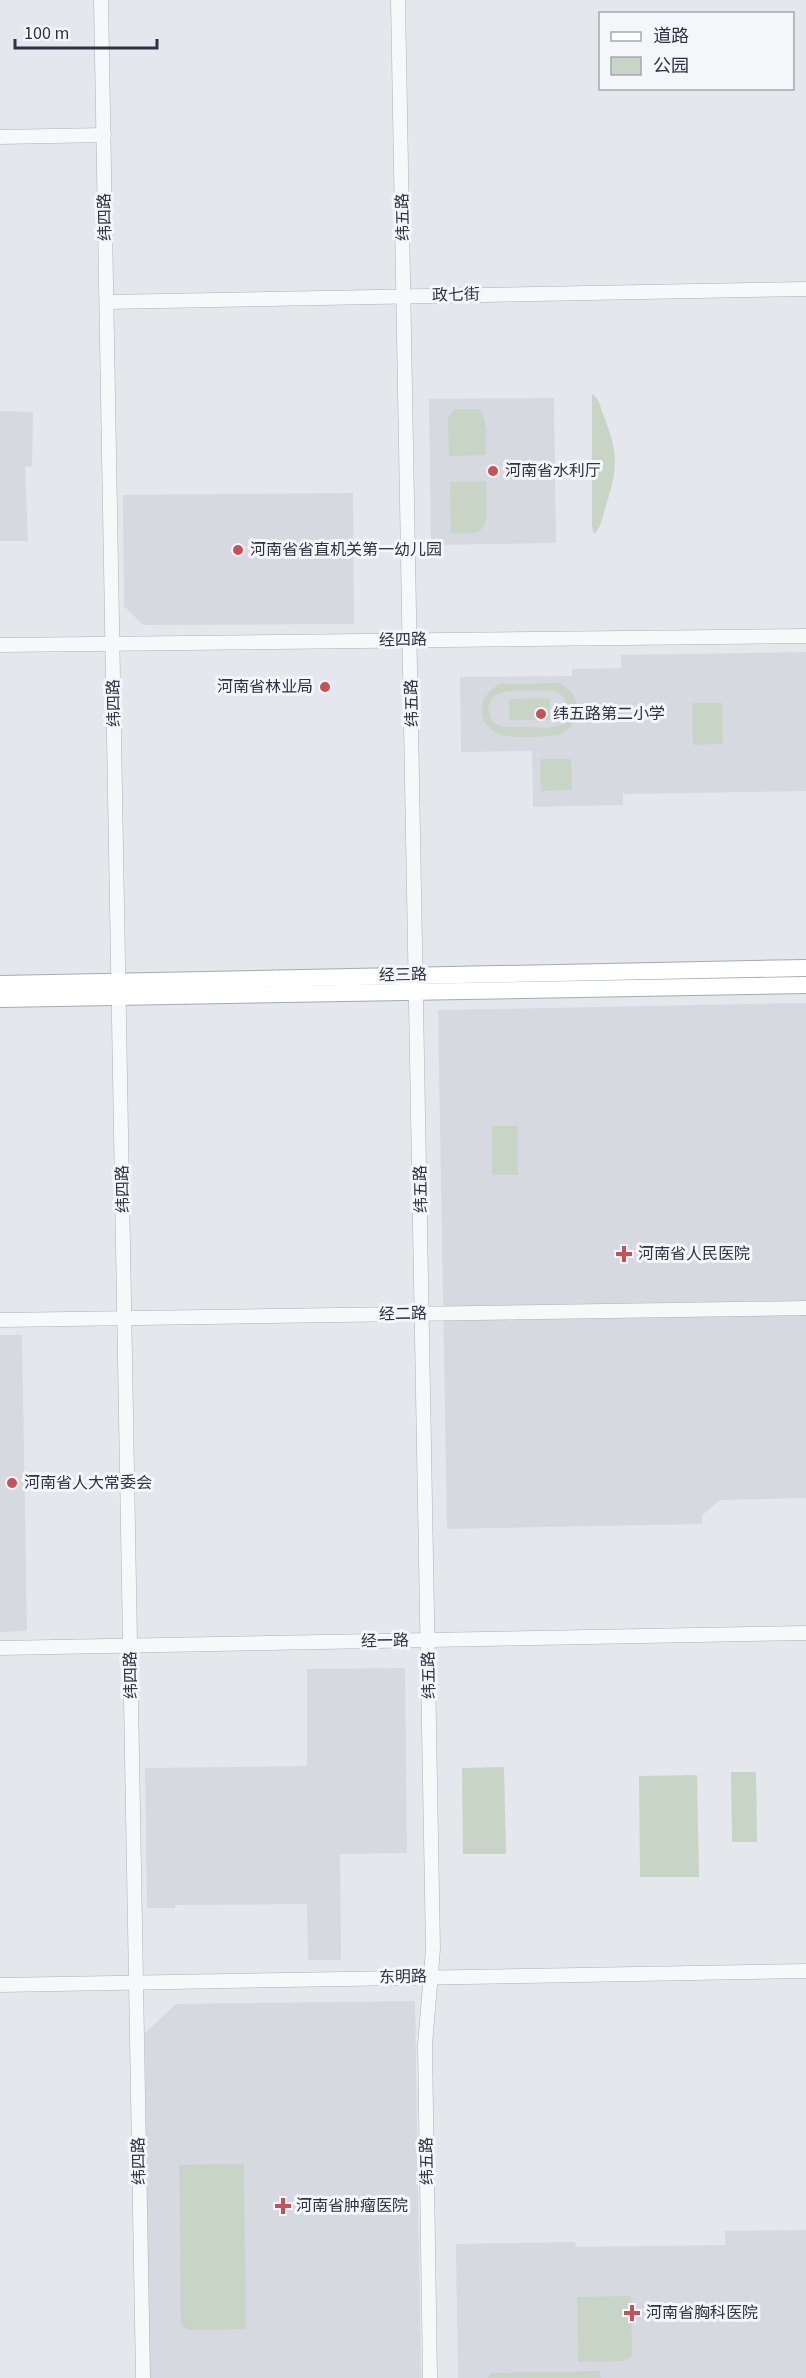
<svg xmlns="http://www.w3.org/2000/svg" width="806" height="2378" viewBox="0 0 806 2378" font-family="'Source Sans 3','Noto Sans SC',sans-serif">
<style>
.built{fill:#d6d9e0}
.green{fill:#c8d5c6;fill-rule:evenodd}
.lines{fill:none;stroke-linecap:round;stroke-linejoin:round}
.minor-casing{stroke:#adb1ba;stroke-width:15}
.major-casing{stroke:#a4aab7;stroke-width:18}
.minor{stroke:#f7f8fa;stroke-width:14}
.major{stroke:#fff;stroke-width:16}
.poi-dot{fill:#ca5057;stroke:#f4f6f9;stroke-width:2}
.labels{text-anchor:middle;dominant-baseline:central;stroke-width:6;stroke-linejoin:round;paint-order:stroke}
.street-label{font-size:16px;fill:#2c3344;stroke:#f4f6f9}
.poi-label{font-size:16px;fill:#2c3344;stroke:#f4f6f9;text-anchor:start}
</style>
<rect width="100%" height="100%" fill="#e4e7ec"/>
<g class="built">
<path d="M 554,398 L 556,543 L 431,545 L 429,399 Z"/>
<path d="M 0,411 L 33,412 L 32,466 L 25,467 L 28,541 L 0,541 Z"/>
<path d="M 353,493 L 354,624 L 143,625 L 124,606 L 123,495 Z"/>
<path d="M 806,652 L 806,791 L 623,794 L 623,805 L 533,807 L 532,751 L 461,752 L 460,677 L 572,676 L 572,669 L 621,668 L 621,655 Z"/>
<path d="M 806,1003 L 806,1498 L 720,1500 L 702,1515 L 702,1524 L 447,1529 L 438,1010 Z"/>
<path d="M 0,1335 L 22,1335 L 27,1631 L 0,1632 Z"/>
<path d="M 405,1668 L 407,1853 L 340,1854 L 341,1960 L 308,1960 L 307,1904 L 175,1905 L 175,1908 L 147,1908 L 145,1768 L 307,1766 L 307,1669 Z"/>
<path d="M 415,2001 L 421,2378 L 149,2378 L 145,2033 L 176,2004 Z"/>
<path d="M 806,2230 L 806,2378 L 458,2378 L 456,2244 L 575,2242 L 576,2247 L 725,2245 L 725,2231 Z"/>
</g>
<g class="green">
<path d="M 592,394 C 599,398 600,406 603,414 C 619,455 618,467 605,509 C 602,518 601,528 594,534 L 592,527 Z"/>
<path d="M 455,409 L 479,409 C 489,420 485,440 486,455 L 449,456 L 448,418 Z"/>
<path d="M 486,481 C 486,493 491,526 479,531 C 472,535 459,533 451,533 L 450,482 Z"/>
<path d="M 559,683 C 583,694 583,723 560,735 C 535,736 482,747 482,709 C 482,697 490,689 500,684 ZM 556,691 C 568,699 579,721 558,726 C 547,729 532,727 521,727 C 513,727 505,728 498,725 C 486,720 486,701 496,695 C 507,688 543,691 556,691 Z"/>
<path d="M 550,698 L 550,720 L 509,720 L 509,699 Z"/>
<path d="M 692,703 L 722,703 L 723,744 L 693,745 Z"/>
<path d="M 540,759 L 571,759 L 572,790 L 541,791 Z"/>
<rect x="492" y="1126" width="26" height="49"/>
<path d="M 504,1767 L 506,1854 L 463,1854 L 462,1768 Z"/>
<path d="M 731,1772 L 756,1772 L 757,1842 L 732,1842 Z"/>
<path d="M 697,1775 L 699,1877 L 640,1877 L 639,1776 Z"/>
<path d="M 244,2164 L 246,2329 L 188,2330 L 181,2324 L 179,2165 Z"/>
<path d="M 631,2296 L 632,2356 L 625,2361 L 578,2362 L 577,2297 Z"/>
<path d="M 600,2371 L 601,2378 L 488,2378 L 490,2373 Z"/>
</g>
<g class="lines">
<defs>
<g id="minor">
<path d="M 101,0 L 143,2378"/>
<path d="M 398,0 L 433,1949 L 425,2045 L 430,2378"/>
<path d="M 0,137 L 104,135"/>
<path d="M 107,302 L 806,289"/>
<path d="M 0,645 L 806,636"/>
<path d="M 0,1320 L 806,1308"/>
<path d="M 0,1648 L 806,1633"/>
<path d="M 0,1985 L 806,1971"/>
</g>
<g id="major">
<path d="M 0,984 L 806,968"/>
<path d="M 0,999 L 806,985"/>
</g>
</defs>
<use href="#minor" class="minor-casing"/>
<use href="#major" class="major-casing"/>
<use href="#minor" class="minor"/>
<use href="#major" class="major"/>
</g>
<g class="poi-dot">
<circle cx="493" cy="471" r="6"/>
<circle cx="238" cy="550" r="6"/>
<circle cx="325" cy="687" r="6"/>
<circle cx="541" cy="714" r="6"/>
<path d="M621 1245h6v6h6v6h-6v6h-6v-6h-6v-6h6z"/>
<circle cx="12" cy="1483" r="6"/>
<path d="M280 2197h6v6h6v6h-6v6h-6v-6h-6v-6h6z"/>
<path d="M629 2304h6v6h6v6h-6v6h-6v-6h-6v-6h6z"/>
</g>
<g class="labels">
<g class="street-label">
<text transform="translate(105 217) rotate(-91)">纬四路</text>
<text transform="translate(403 217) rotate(-91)">纬五路</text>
<text transform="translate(456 295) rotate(-1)">政七街</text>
<text transform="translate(403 640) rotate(-1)">经四路</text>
<text transform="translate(114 703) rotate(-91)">纬四路</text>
<text transform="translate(412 703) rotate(-91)">纬五路</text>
<text transform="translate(403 975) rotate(-1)">经三路</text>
<text transform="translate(123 1189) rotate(-91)">纬四路</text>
<text transform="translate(421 1189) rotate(-91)">纬五路</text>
<text transform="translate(403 1314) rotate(-1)">经二路</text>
<text transform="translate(385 1641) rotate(-1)">经一路</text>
<text transform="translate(131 1675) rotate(-91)">纬四路</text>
<text transform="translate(429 1675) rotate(-91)">纬五路</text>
<text transform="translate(403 1977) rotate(-1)">东明路</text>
<text transform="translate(139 2161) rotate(-91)">纬四路</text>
<text transform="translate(427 2161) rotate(-91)">纬五路</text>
</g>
<g class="poi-label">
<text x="505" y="471">河南省水利厅</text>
<text x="250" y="550">河南省省直机关第一幼儿园</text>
<text x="313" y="687" text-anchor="end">河南省林业局</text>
<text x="553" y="714">纬五路第二小学</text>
<text x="638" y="1254">河南省人民医院</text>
<text x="24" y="1483">河南省人大常委会</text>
<text x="296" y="2206">河南省肿瘤医院</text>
<text x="646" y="2313">河南省胸科医院</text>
</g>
</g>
<rect x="599" y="12" width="195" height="78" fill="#f4f6f9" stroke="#a4a8b1" stroke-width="1.5"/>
<rect x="611" y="32" width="30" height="9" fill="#ffffff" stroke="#a4a8b1" stroke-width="1.5"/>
<text x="653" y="42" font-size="18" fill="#2c3344">道路</text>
<rect x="611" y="57" width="30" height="18" fill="#c8d5c6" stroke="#a4a8b1" stroke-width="1.5"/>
<text x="653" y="72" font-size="18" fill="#2c3344">公园</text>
<path d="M15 39v9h142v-9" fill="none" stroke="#2c3344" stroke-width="3"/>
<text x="24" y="39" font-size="18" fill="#2c3344" stroke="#f4f6f9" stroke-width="4.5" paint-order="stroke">100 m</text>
</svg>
